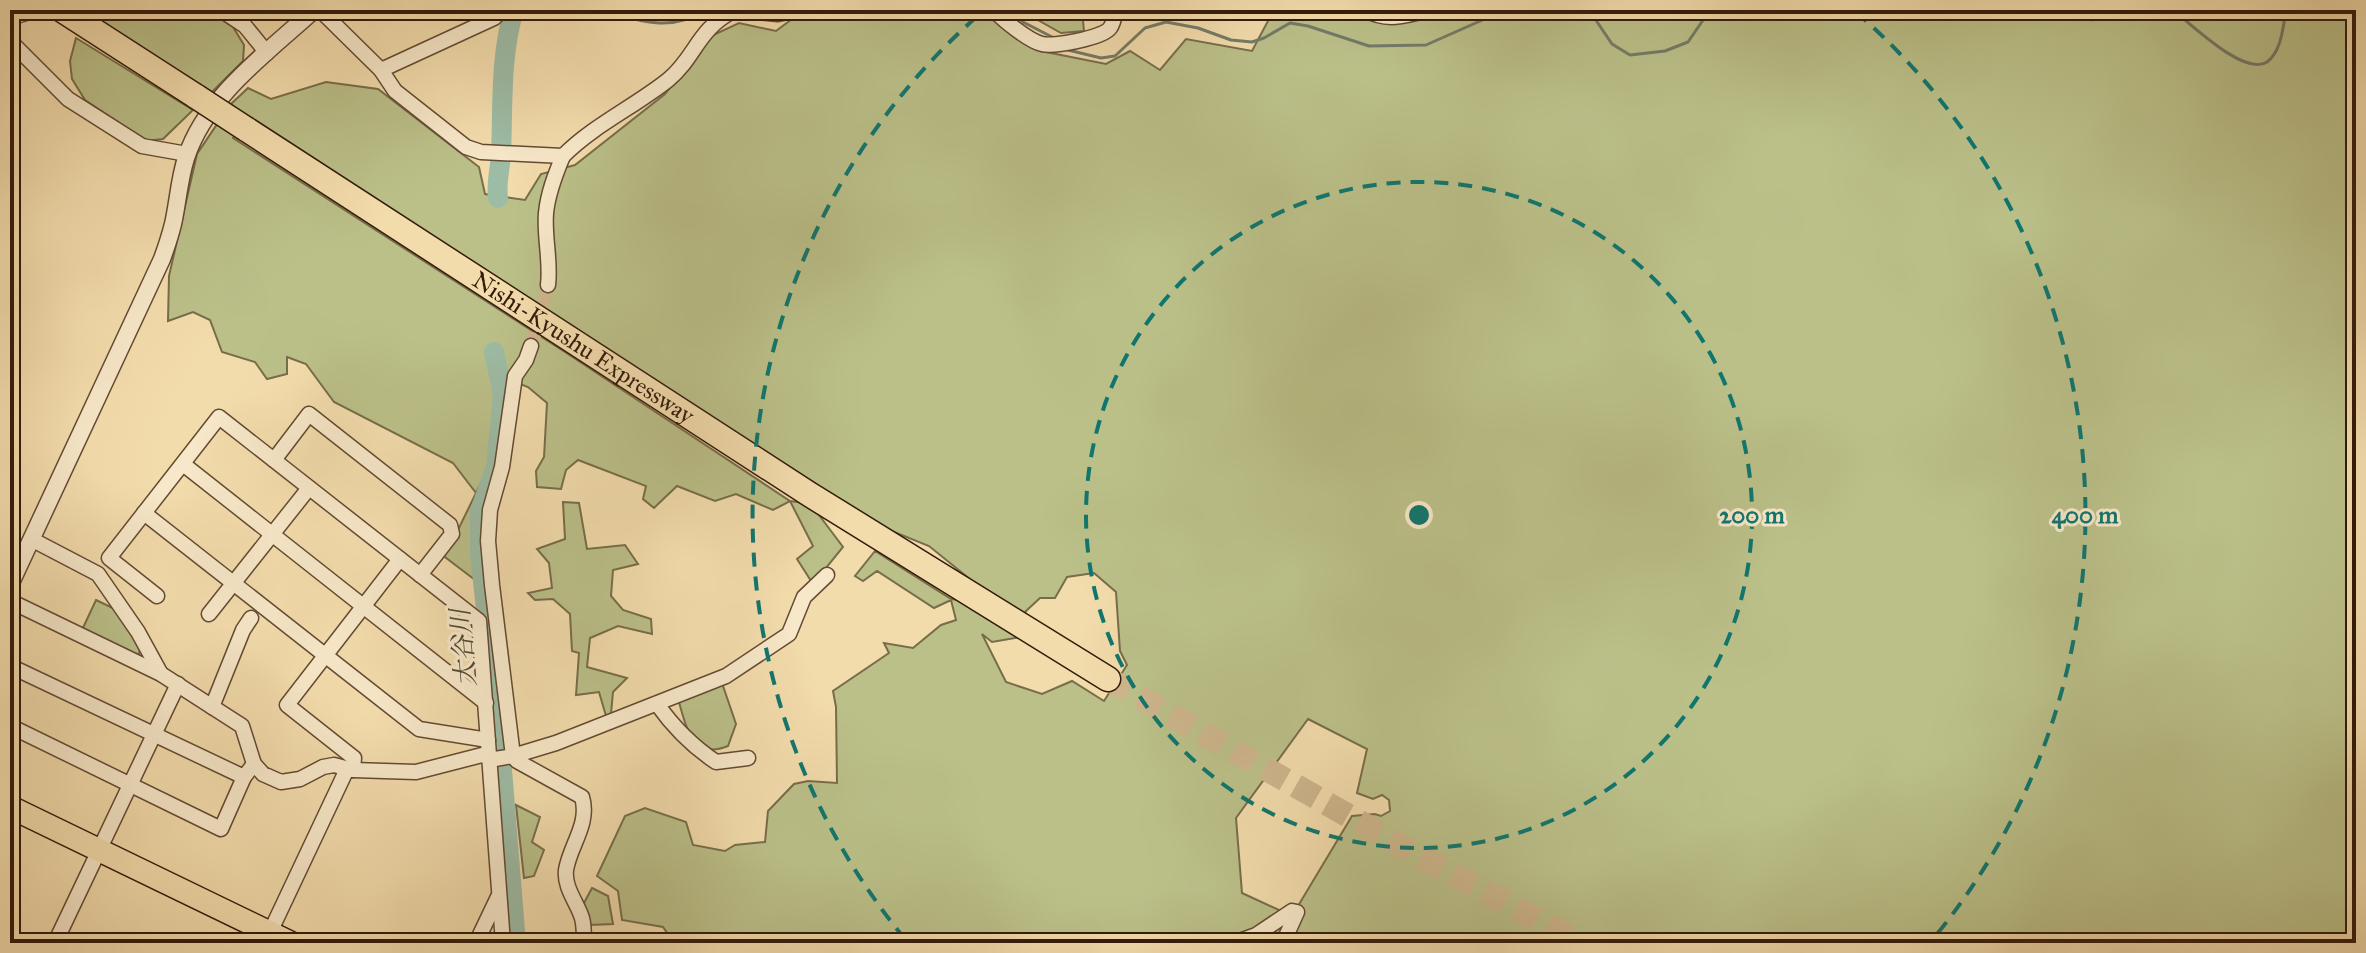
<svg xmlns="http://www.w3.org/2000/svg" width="2366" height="953" viewBox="0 0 2366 953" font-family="'IM FELL Great Primer','Noto Serif JP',serif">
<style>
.green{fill:#bbc089;stroke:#776d4a;stroke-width:2;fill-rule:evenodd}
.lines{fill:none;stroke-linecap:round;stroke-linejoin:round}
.stream{stroke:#737b67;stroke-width:3}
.river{stroke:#9dbca5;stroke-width:20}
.minor-tunnel{stroke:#cdb58c;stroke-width:14;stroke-dasharray:14 7;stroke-linecap:butt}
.motorway-tunnel{stroke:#cdb58c;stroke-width:24;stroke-dasharray:24 12;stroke-linecap:butt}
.minor-casing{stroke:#634a33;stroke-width:17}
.tertiary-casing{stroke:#634a33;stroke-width:19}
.trunk-casing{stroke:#331a0b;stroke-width:25}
.motorway-casing{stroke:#331a0b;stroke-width:27}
.minor{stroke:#f7e8c9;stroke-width:14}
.tertiary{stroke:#f7e8c9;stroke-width:16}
.trunk{stroke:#f3dcac;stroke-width:22}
.motorway{stroke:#f3dcac;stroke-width:24}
.motorway-bridge-casing{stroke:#331a0b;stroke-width:27;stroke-linecap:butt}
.motorway-bridge{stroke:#f3dcac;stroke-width:24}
.ring{fill:none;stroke:#0f766e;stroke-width:4;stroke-dasharray:14 10}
.labels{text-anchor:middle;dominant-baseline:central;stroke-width:6;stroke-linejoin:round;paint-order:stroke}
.street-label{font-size:24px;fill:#331a0b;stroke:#f7e8c9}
.water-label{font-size:26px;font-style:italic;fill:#534b39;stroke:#f7e8c9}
.centre{fill:#0f766e;stroke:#f7e8c9;stroke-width:4}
.ring-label{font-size:24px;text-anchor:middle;font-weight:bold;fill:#0f766e;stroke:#f7e8c9;stroke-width:6;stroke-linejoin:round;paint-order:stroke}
</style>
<rect width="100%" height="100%" fill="#f3dcac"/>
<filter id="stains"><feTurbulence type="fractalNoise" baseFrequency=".0025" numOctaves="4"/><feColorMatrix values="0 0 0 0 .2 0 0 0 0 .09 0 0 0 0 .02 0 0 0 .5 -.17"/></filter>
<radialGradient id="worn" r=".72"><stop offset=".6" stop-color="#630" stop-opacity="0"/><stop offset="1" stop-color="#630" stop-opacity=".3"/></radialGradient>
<g class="green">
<path d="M 99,10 L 207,10 L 233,27 L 244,45 L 243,61 L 212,92 L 91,16 Z"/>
<path d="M 804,10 L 999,10 L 1041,51 L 1106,64 L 1130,51 L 1160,70 L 1186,39 L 1252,51 L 1268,21 L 1258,10 L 2356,10 L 2356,943 L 674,943 L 663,927 L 622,920 L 618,891 L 597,876 L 625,816 L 645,808 L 686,822 L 693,845 L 725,851 L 735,845 L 765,842 L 768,811 L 794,784 L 808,781 L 837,783 L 836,707 L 833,691 L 889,653 L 884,643 L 913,648 L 941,625 L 956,620 L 951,600 L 934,608 L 877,571 L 863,581 L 855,576 L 875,551 L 951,599 L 965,601 L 976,584 L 929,546 L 882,527 L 834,504 L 819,515 L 843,547 L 813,584 L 797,559 L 813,546 L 790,501 L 773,510 L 736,494 L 715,501 L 677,486 L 654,508 L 643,499 L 646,486 L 578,460 L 566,470 L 561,489 L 537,487 L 536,471 L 544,457 L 547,403 L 528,387 L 497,375 L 491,463 L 476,493 L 479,583 L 441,554 L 456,534 L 476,493 L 453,463 L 334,402 L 306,364 L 287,357 L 287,374 L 267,379 L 255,362 L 222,352 L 210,320 L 193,312 L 168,321 L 169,276 L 197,154 L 230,105 L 248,88 L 271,99 L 326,82 L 378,89 L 479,167 L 485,194 L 525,200 L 541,174 L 575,165 L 665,94 L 709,37 L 739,23 L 776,31 ZM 247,117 L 816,484 L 804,503 L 790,501 L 568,354 L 233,138 ZM 1094,573 L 1116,592 L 1120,651 L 1127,665 L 1104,701 L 1072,681 L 1042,694 L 1006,682 L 982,634 L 992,642 L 1021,637 L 1030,620 L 1025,612 L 1040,598 L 1055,598 L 1067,577 ZM 1308,719 L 1367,749 L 1357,793 L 1373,799 L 1382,795 L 1389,800 L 1390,811 L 1381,816 L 1375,814 L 1352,816 L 1292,916 L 1242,893 L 1236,818 Z"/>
<path d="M 1020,10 L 1082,10 L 1084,31 L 1061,33 Z"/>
<path d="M 76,38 L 193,110 L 163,139 L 146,141 L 85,100 L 72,79 L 70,61 Z"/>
<path d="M 563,502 L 579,503 L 587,549 L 625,545 L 638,564 L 613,570 L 611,596 L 623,610 L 651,619 L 652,634 L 618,626 L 590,638 L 587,667 L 627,678 L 613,692 L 611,714 L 606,716 L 599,692 L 576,695 L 579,653 L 572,651 L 570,614 L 553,599 L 535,600 L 528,593 L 552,588 L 549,563 L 537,549 L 565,539 Z"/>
<path d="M 96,600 L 117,610 L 141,648 L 137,658 L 81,632 Z"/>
<path d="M 722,683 L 736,724 L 728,746 C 691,761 686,725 678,699 Z"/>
<path d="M 516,805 L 540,817 L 532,842 L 544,850 L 534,876 L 524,878 Z"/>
<path d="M 592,888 L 608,896 L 613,924 L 589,925 L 584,903 Z"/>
</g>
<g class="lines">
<g class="stream">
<path d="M 606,10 C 640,22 673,32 705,10"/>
<path d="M 1011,10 L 1023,22 L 1056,39"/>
<path d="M 1589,10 L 1612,44 L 1630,55 L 1665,51 L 1688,42 L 1710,10"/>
<path d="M 1924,10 L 1965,14 L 1988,10"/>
<path d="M 2065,10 C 2089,24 2093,22 2117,10"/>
<path d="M 2173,10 C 2191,24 2245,77 2267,62 C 2282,51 2283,26 2286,10"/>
<path d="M 1068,50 L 1101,58 L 1115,56 L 1145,28 L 1166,22 L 1198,28 L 1231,40 L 1252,42 L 1264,38 L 1290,23 L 1308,26 L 1369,46 L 1426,45 L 1505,10"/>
</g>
<g class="river">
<path d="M 498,198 C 496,183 500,170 501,154 C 503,108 500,55 514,10"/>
<path d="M 494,352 L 503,395 L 496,467 L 480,511 L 480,552 L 500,745 L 516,943"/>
</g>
<path class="minor-tunnel" d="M 531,346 L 548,285"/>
<path class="motorway-tunnel" d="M 1108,679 L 1442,869 L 1582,943"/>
<defs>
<g id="minor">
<path d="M 221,10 L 245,26 L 267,53"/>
<path d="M 320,10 L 381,70 L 395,91 L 466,147 L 481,152 L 563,156 C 594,125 634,107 668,80 C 696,57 697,29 735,10"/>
<path d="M 738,10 L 778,14 L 799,10"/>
<path d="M 994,10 C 1003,20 1029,41 1042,44 C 1053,47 1103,38 1110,28 C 1113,24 1115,15 1116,10"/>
<path d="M 1366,10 C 1386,22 1406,16 1427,10"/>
<path d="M 10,18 L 36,10"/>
<path d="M 10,41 L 68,99 L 142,146 L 187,154"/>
<path d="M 381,70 L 494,18 L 502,10"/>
<path d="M 548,285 C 551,261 544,237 546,213 C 548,193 555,175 563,156"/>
<path d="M 274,460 L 309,414 L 450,525 L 452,534 L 420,575"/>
<path d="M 183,464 L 486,703"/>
<path d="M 144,513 L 419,729 L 488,740"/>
<path d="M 31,539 L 98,574 L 138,632 L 161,674"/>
<path d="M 157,596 L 109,558 L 219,417 L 479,621 L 503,943"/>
<path d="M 10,601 L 161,674 L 242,726 L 254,764 L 263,774 L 281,782 L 300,779 L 323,767 L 334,765 L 353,770 L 416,772 L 482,755 L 495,759 L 513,756 L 492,585 L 488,541 L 490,510 L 502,467 L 515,376 L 526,360 L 531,346"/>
<path d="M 209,614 L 309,488"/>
<path d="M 10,666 L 244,777"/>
<path d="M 657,704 C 674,728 692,746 716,762 L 748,758"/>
<path d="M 212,707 L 243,630 L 251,618"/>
<path d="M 10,726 L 221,829 L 244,777 L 254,764"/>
<path d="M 513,756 L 556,743 L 726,676 L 789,634 L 804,597 L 827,575"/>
<path d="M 513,756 L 517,761 L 582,797 C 590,824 570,845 566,870 C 564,888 577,902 582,918 C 584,925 584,935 584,943"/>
<path d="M 353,770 L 354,758 L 287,705 L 400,559"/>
<path d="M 55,943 L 178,684"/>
<path d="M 265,943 L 347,769"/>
<path d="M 476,943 L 498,897"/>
<path d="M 1234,943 L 1256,935 L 1292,911 L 1297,912 L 1283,943"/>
</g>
<path id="tertiary" d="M 10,585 L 162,259 C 166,248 170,236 173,224 C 178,202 179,180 186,158 C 206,96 268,52 314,10"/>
<path id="trunk" d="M 10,807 L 291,943"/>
<g id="motorway">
<path d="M 62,10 L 197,97"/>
<path id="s1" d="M 246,129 L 809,494 L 1108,679"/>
</g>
</defs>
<use href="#minor" class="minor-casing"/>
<use href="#tertiary" class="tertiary-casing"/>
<use href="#trunk" class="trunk-casing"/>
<use href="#motorway" class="motorway-casing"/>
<use href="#minor" class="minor"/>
<use href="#tertiary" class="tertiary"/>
<use href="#trunk" class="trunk"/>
<use href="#motorway" class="motorway"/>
<defs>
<path id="motorway-bridge" d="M 197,97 L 246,129"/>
</defs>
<use href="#motorway-bridge" class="motorway-bridge-casing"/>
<use href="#motorway-bridge" class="motorway-bridge"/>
</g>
<g class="ring">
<circle cx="1419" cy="515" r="333"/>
<path d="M905 939A666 666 0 0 1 982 12M1856 12A666 666 0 0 1 1933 939"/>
</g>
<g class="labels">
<g class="street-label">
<text stroke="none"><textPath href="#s1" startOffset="402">Nishi-Kyushu Expressway</textPath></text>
</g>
<g class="water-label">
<text transform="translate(463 648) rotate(-95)">大谷川</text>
</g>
</g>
<circle cx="1419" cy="515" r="12" class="centre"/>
<g class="ring-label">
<text x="1752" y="523">200 m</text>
<text x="2085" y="523">400 m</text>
</g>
<rect width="2366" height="953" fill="none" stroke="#f3dcac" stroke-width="40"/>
<rect x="12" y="12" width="2342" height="929" fill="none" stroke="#331a0b" stroke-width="4"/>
<rect x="20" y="20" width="2326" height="913" fill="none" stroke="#331a0b" stroke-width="2"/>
<rect width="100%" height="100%" filter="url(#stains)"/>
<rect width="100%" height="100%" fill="url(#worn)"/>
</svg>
